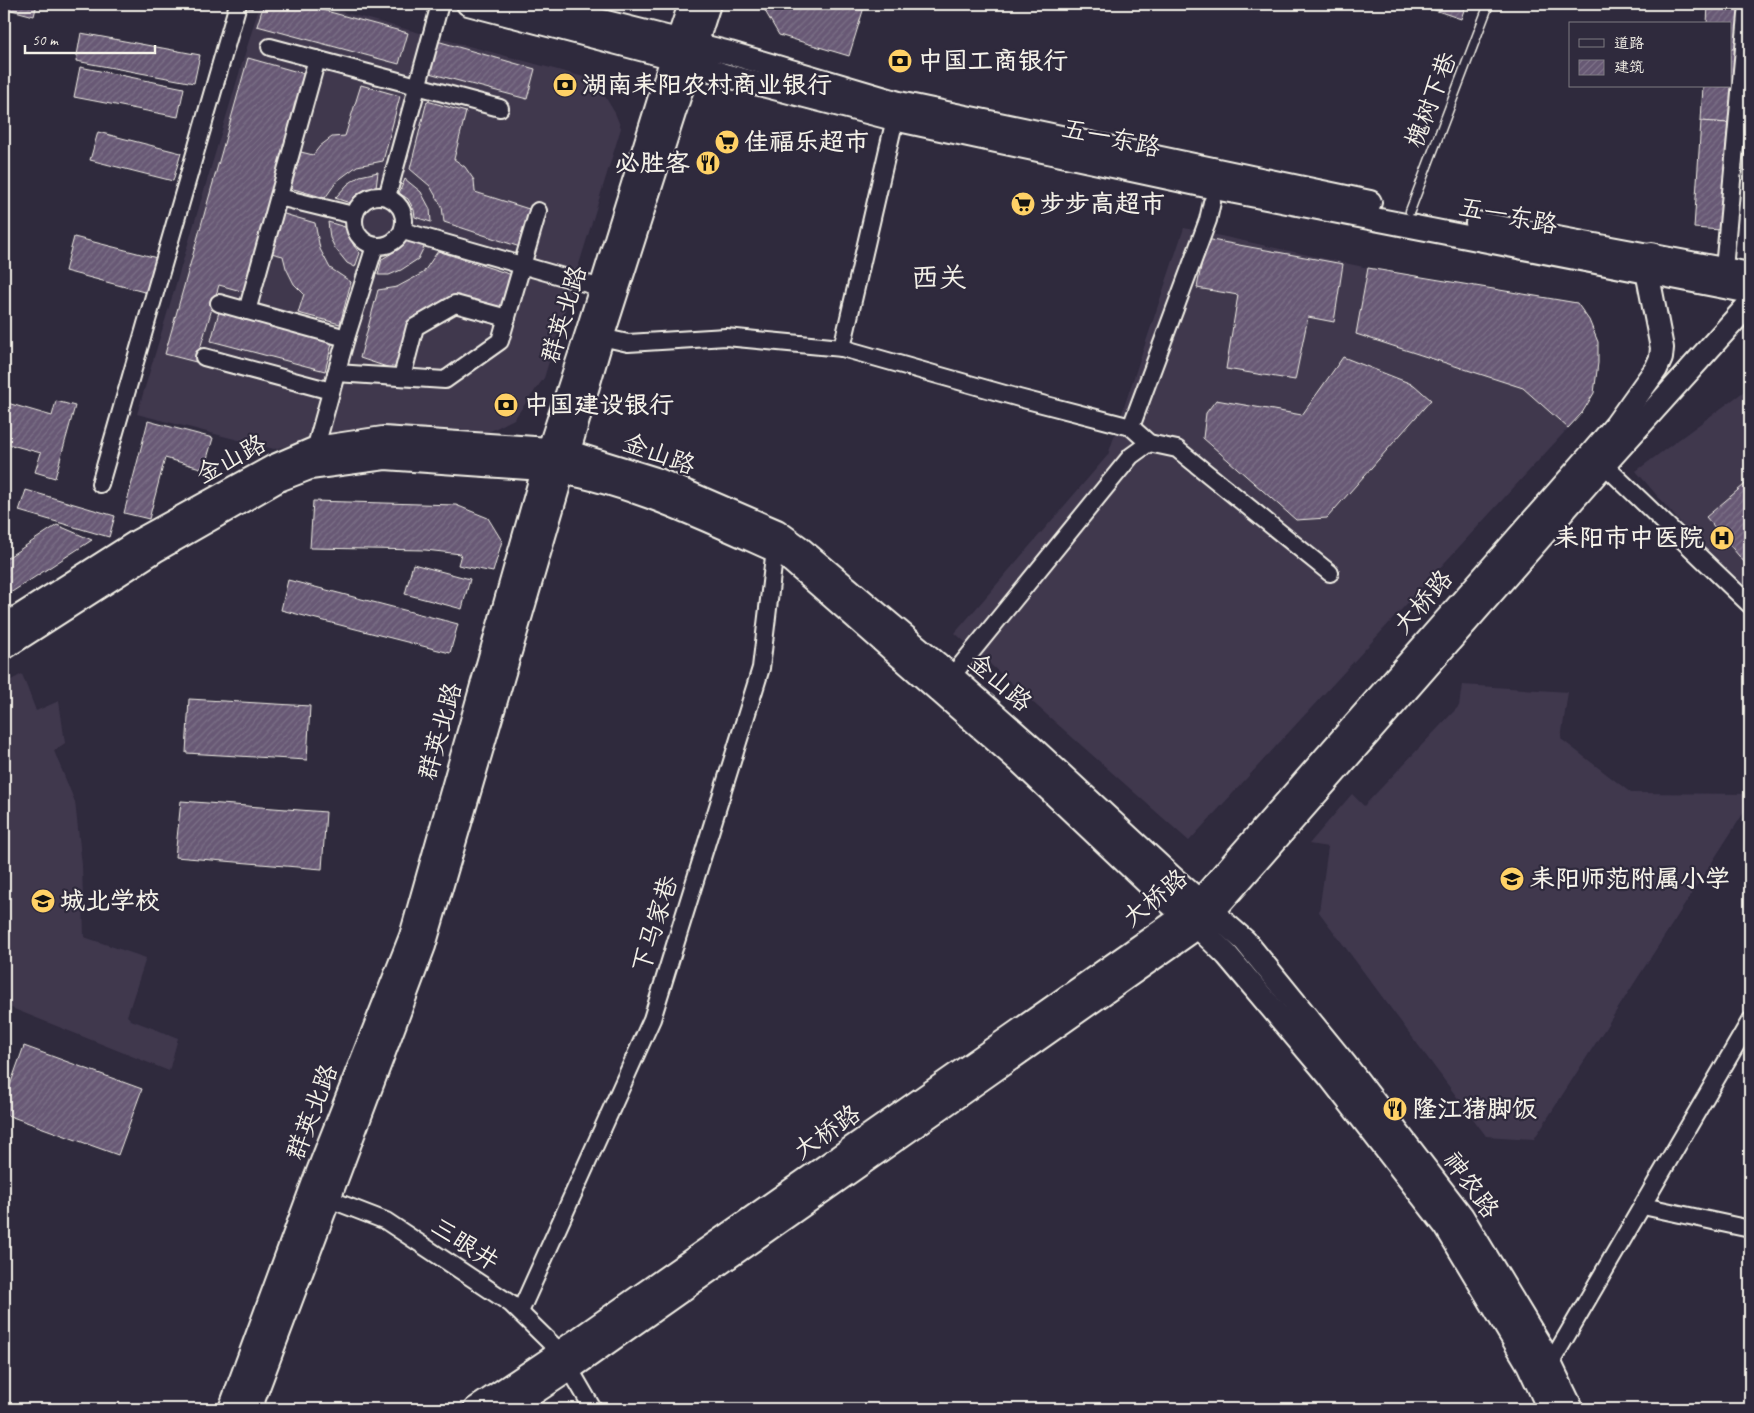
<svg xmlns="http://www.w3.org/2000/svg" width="1754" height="1413" viewBox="0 0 1754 1413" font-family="Caveat,'LXGW WenKai TC',sans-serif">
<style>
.built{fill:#40384e}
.building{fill:url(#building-hatch);stroke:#f4f1e8}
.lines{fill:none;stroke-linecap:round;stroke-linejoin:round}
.lane-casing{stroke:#f4f1e8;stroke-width:11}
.street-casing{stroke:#f4f1e8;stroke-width:20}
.secondary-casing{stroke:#f4f1e8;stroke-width:26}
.lane{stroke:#2f2a3d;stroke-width:8}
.street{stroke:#2f2a3d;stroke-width:16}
.secondary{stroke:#2f2a3d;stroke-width:22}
.labels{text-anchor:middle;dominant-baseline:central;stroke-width:4.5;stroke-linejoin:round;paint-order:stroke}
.poi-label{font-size:25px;font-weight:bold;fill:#f4f1e8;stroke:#2f2a3d;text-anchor:start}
.street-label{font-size:25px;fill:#f4f1e8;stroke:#2f2a3d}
.quarter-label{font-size:28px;fill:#f4f1e8;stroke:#2f2a3d}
</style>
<defs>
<pattern id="building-hatch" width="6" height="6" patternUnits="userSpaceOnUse" patternTransform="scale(1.25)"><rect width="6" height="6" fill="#675974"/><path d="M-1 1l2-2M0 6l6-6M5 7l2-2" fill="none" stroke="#7d7188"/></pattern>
</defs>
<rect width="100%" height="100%" fill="#2f2a3d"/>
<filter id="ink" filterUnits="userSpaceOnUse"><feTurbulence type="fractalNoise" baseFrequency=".02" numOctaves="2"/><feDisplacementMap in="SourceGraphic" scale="10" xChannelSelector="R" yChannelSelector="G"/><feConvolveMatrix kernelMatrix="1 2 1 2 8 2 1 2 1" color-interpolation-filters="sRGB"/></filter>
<g filter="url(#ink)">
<g class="built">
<path d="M 260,4 L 312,4 L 595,80 L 615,113 L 621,128 L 544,378 L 514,419 L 479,437 L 350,431 L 274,449 L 137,414 Z"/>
<path d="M 1184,228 L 1368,268 L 1577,303 L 1589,320 L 1598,342 L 1598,363 L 1594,393 L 1582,413 L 1189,841 L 955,633 L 1108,455 Z"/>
<path d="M 1750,387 L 1750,604 L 1636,471 Z"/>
<path d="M 22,674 L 36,711 L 59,701 L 65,743 L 54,751 L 75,802 L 82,865 L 84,937 L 146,958 L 127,1016 L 131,1020 L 178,1038 L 169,1071 L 4,1005 L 4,684 Z"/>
<path d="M 1462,685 L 1568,692 L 1561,739 L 1631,793 L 1750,794 L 1750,803 L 1534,1139 L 1486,1136 L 1319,912 L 1328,847 L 1309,844 L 1352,794 L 1364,806 L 1459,706 Z"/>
</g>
<g class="building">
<path d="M 4,4 L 37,4 L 34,16 L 4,8 Z"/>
<path d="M 175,4 L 201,4 L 199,10 Z"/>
<path d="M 231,4 L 253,4 L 252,9 Z"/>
<path d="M 264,4 L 300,4 L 408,33 L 399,64 L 257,26 Z"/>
<path d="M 761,4 L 865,4 L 849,56 L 779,35 Z"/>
<path d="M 1417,4 L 1466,4 L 1461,19 Z"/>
<path d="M 1708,4 L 1740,4 L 1736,49 L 1730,49 L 1730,24 L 1707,24 Z"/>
<path d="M 81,33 L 200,55 L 194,83 L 76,61 Z"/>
<path d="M 437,41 L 535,69 L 527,99 L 429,73 Z"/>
<path d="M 1730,49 L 1736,49 L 1728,123 L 1701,121 L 1703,86 L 1730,86 Z"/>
<path d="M 248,58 L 305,74 L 245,292 L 219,285 L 196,362 L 165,354 Z"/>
<path d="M 80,67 L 184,88 L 178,117 L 74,97 Z"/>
<path d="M 361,85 L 400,96 L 383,161 L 357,166 L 337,181 L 325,198 L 290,188 L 301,152 L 313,155 L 320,146 L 332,137 L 345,136 Z"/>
<path d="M 427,101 L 466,112 L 454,159 L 465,167 L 474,180 L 475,192 L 532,210 L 520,247 L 444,222 L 442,207 L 430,186 L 410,169 Z"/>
<path d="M 1701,121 L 1728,123 L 1721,230 L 1694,228 Z"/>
<path d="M 1728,123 L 1750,126 L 1750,155 L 1726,152 Z"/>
<path d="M 98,132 L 181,153 L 173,181 L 90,160 Z"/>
<path d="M 378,172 L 376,188 L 366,189 L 355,196 L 350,203 L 335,198 L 348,184 L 360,176 Z"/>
<path d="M 405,179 L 421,192 L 430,209 L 431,222 L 415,217 L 414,210 L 408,199 L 399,193 Z"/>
<path d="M 281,213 L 315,223 L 320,249 L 330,268 L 351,282 L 340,324 L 298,313 L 304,294 L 294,284 L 286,268 L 283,256 L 271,253 Z"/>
<path d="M 328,222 L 345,227 L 354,246 L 360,253 L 355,267 L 347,263 L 335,248 L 330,238 Z"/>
<path d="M 74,237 L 157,258 L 148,293 L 65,271 Z"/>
<path d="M 406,239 L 427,241 L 418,259 L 401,270 L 389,275 L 378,275 L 382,259 L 397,250 Z"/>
<path d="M 1206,239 L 1343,264 L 1334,322 L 1308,317 L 1295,380 L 1226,369 L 1238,295 L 1197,288 Z"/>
<path d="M 438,251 L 512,275 L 501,311 L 431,312 L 396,370 L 360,358 L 378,290 L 397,287 L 423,273 Z"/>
<path d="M 1368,268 L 1577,303 L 1589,320 L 1598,342 L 1598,363 L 1594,393 L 1582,413 L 1568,428 L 1523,388 L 1356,334 Z"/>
<path d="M 220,308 L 333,340 L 325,371 L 211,341 Z"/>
<path d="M 1343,357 L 1414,385 L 1431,400 L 1327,518 L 1296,520 L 1203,438 L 1206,413 L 1216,400 L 1302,415 Z"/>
<path d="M 56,401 L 75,406 L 55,478 L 35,472 L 41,453 L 4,443 L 4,402 L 52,416 Z"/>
<path d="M 148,421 L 213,438 L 204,469 L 165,458 L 149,519 L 124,513 Z"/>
<path d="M 1750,480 L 1750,569 L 1706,517 Z"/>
<path d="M 26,490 L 115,516 L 109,537 L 19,511 Z"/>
<path d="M 313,501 L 456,505 L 488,518 L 502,541 L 493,572 L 458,565 L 461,554 L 425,550 L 310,548 Z"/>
<path d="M 57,525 L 92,540 L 4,597 L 4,560 Z"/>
<path d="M 413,564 L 470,579 L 462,609 L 405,594 Z"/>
<path d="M 288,580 L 458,624 L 450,653 L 281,610 Z"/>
<path d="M 189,699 L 310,706 L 307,760 L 186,753 Z"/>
<path d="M 181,801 L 326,812 L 322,869 L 175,857 Z"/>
<path d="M 24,1046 L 142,1089 L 118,1155 L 4,1114 L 4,1102 Z"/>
</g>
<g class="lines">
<defs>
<path id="lane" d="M 1410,211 L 1489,4"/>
<g id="street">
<path d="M 270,47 L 500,108"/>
<circle cx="379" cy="221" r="25"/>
<path d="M 279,197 L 353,215"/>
<path d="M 387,197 L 440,4"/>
<path d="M 403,231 L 612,291"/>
<path d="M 1724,269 L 1748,4"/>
<path d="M 219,303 L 346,338"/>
<path d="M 247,311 L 317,59"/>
<path d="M 592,335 L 628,343 L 726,337 L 842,348 L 1019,398 L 1131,427 L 1149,443 L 1177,449 L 1330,573"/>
<path d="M 842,348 L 897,110"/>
<path d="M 204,357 L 331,391"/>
<path d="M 336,373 L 445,380 L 500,341 L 538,211"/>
<path d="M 402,377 L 415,327 L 455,304 L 507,318"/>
<path d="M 1131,427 L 1208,220 L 1212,202"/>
<path d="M 313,457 L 346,338 L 375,246"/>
<path d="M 1597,458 L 1750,605"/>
<path d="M 100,484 L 238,4"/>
<path d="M 952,676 L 1131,456 L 1149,443"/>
<path d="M 329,1199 L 386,1221 L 511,1304 L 560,1352 L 593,1409"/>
<path d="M 1643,1206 L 1750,1229"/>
<path d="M 520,1312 L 652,1019 L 761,668 L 776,540"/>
<path d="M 1546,1371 L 1750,1021"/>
</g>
<g id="secondary">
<path d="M 468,4 L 690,62 L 724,75 L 894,119 L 1220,189 L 1750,292"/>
<path d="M 534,4 L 730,53 L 899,103 L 1370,202"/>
<path d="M 1477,223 L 1750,274"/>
<path d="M 4,626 L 136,542 L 274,466 L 316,448 L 383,438 L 549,449 L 569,452 L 659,480 L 777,531 L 799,547 L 952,676 L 1034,749 L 1172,877 L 1245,941 L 1345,1064 L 1462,1216 L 1546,1355 L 1572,1409"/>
<path d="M 4,648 L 155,551 L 279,480 L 310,468 L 385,458 L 543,469 C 624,480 700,517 774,550 L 790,560 L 1022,764 L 1158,893 L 1198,927 L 1227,955 L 1329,1076 L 1446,1227 L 1528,1364 L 1549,1409"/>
<path d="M 230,1409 L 315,1179 L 411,936 L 549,449 L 587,333 L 672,58 L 690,4"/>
<path d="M 250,1409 L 424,946 L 602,338 L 709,4"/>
<path d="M 475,1409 L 560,1352 L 1184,915 L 1200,900 L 1591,454 L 1616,425 L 1656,369 L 1661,358 L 1662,348 L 1647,271 L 1652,254"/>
<path d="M 510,1409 L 570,1369 L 1198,927 L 1213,912 L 1605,464 L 1750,303"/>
</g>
</defs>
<use href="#lane" class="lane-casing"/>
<use href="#street" class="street-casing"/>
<use href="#secondary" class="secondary-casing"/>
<use href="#lane" class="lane"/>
<use href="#street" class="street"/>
<use href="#secondary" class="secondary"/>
</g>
</g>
<defs>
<symbol id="bank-disc" viewBox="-11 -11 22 22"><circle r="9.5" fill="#ffd166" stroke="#2f2a3d"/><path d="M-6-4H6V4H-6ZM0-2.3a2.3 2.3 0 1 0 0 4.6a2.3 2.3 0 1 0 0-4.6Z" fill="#111"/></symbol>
<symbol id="supermarket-disc" viewBox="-11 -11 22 22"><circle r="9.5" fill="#ffd166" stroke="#2f2a3d"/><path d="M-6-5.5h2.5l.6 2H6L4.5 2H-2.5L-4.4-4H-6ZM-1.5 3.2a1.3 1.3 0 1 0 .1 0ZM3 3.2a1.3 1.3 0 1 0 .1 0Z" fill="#111"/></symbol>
<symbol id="restaurant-disc" viewBox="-11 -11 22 22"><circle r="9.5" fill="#ffd166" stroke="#2f2a3d"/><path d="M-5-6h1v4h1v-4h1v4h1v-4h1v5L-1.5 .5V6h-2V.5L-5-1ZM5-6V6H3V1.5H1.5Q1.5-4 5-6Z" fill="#111"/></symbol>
<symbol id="hospital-disc" viewBox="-11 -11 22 22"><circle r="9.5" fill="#ffd166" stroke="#2f2a3d"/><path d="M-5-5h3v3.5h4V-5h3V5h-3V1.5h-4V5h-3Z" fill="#111"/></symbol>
<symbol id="school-disc" viewBox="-11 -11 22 22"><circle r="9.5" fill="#ffd166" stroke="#2f2a3d"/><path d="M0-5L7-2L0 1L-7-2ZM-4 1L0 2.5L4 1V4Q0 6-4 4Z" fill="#111"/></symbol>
</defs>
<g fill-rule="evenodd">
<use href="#bank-disc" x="886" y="47" width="28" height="28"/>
<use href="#bank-disc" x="551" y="71" width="28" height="28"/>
<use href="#supermarket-disc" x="713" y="128" width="28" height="28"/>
<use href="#restaurant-disc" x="694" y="149" width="28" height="28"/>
<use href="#supermarket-disc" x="1009" y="190" width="28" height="28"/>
<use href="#bank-disc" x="492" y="391" width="28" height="28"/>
<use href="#hospital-disc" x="1708" y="524" width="28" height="28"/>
<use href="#school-disc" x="1498" y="865" width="28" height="28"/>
<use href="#school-disc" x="29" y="887" width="28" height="28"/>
<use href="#restaurant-disc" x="1381" y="1095" width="28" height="28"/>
</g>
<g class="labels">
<g class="poi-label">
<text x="918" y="61">中国工商银行</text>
<text x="582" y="85">湖南耒阳农村商业银行</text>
<text x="744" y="142">佳福乐超市</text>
<text x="690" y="163" text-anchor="end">必胜客</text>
<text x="1040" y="204">步步高超市</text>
<text x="524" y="405">中国建设银行</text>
<text x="1704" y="538" text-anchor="end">耒阳市中医院</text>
<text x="1530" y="879">耒阳师范附属小学</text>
<text x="60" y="901">城北学校</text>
<text x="1412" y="1109">隆江猪脚饭</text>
</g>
<g class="street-label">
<text transform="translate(1431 100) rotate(-69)">槐树下巷</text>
<text transform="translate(1111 138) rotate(12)">五一东路</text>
<text transform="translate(1508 216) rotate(11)">五一东路</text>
<text transform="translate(564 314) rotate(-73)">群英北路</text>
<text transform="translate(659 454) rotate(20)">金山路</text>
<text transform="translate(231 459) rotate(-28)">金山路</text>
<text transform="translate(1423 602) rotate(-49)">大桥路</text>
<text transform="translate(1000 682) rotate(41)">金山路</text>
<text transform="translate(440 731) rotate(-74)">群英北路</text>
<text transform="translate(1155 898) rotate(-39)">大桥路</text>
<text transform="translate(655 924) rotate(-73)">下马家巷</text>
<text transform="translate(312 1112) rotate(-69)">群英北路</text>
<text transform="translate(827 1132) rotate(-35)">大桥路</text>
<text transform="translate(1471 1185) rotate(54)">神农路</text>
<text transform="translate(465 1244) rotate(33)">三眼井</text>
</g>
<g class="quarter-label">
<text x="939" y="277">西关</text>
</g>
</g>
<rect width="1754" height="1413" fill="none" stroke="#2f2a3d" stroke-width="20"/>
<rect x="10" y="10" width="1734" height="1393" fill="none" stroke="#f4f1e8" stroke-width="2" filter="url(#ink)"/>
<rect x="1569" y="22" width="162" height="65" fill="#2f2a3d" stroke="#7e7a81"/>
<rect x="1579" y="39" width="25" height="8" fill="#2f2a3d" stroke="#7e7a81"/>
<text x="1614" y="48" font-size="15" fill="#f4f1e8">道路</text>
<rect x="1579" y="60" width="25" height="15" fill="url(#building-hatch)" stroke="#7e7a81"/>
<text x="1614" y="72" font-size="15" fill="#f4f1e8">建筑</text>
<path d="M25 45v8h130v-8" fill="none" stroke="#f4f1e8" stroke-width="2.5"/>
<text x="32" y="45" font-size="15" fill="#f4f1e8" stroke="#2f2a3d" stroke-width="4" paint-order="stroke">50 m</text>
</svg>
